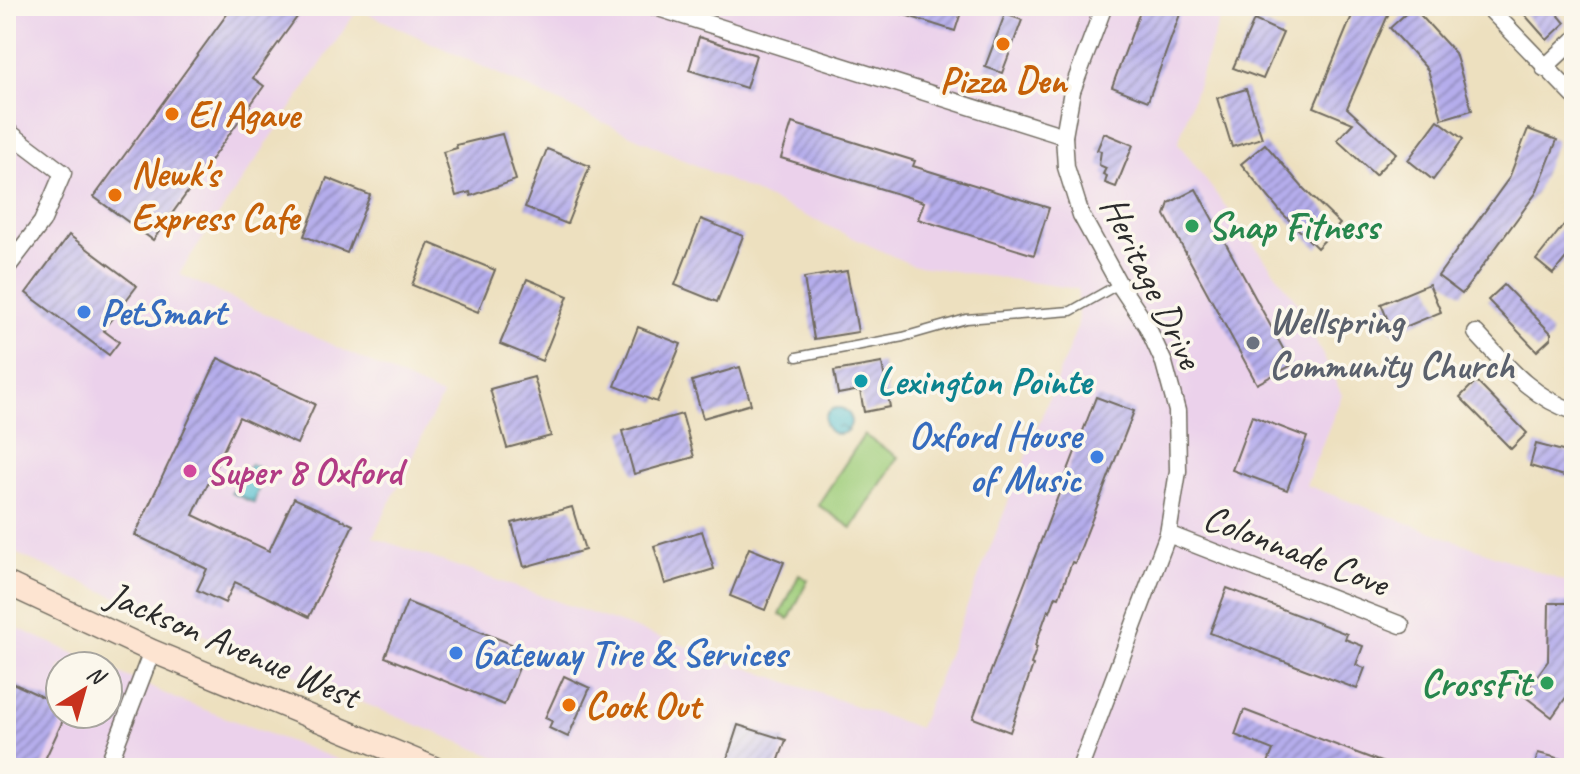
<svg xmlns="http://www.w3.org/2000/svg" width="1580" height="774" viewBox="0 0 1580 774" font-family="Caveat,sans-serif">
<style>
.built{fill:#ebd1eb;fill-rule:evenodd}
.green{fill:#9fcd7a;stroke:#657c52;stroke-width:2}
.water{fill:url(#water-ripples);stroke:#40757e;stroke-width:2}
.building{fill:url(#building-hatch)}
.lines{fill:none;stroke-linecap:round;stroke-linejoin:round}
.service-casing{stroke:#6f6a5f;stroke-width:11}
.minor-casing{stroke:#6f6a5f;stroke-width:19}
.secondary-casing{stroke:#6f6a5f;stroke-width:25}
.service{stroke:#fff;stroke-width:8}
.minor{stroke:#fff;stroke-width:16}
.secondary{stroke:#fde4d1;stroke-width:22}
.food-dot{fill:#e8710a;stroke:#fbf7ec;stroke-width:3}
.leisure-dot{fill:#2e9e5b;stroke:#fbf7ec;stroke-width:3}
.shop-dot{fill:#3f7fe0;stroke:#fbf7ec;stroke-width:3}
.worship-dot{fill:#6b7280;stroke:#fbf7ec;stroke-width:3}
.culture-dot{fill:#0f9aa8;stroke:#fbf7ec;stroke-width:3}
.hotel-dot{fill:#d1479c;stroke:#fbf7ec;stroke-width:3}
.labels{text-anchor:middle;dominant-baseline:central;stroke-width:7;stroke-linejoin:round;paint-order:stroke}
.food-label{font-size:38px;font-weight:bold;fill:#c56008;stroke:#fbf7ec;text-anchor:start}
.leisure-label{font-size:38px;font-weight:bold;fill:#27864d;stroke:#fbf7ec;text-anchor:start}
.street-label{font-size:38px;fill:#2b2b2b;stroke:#fbf7ec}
.shop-label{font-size:38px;font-weight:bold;fill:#366cbe;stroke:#fbf7ec;text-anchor:start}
.worship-label{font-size:38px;font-weight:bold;fill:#5b616d;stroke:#fbf7ec;text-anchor:start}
.culture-label{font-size:38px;font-weight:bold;fill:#0d838f;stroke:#fbf7ec;text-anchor:start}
.hotel-label{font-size:38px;font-weight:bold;fill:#b23c85;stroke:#fbf7ec;text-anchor:start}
</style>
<defs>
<pattern id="water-ripples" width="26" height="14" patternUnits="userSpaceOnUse" patternTransform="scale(2)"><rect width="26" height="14" fill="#54bfd0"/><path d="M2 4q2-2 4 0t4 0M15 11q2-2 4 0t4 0" fill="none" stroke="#469ba9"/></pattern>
<pattern id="building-hatch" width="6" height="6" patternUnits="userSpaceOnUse" patternTransform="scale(2)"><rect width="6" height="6" fill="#b5adec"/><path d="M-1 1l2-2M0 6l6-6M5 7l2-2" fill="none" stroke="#938dbf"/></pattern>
</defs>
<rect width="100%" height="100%" fill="#fbf7ec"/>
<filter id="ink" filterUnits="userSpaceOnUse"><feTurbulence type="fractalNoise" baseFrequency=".0125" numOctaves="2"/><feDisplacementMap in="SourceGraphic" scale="16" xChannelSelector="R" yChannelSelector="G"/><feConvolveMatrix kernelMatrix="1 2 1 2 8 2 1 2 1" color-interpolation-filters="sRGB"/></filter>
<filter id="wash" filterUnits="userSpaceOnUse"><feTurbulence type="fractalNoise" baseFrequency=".006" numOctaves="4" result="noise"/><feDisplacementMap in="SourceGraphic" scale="32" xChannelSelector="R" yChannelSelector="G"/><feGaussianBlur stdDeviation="1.8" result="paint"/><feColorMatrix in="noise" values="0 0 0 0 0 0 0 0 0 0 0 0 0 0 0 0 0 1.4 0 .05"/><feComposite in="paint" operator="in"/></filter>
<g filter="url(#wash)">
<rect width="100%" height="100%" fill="#ede0bf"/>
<g class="built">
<path d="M 6,6 L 1224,6 L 1178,143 L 1297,302 L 1342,395 L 1306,485 L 1574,585 L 1574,768 L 523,768 L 307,680 L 6,549 ZM 358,9 L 912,265 L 1078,289 L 1078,325 L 919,728 L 373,537 L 442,396 L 179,274 Z"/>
<path d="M 6,623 L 103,666 L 60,666 L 60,714 L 108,714 L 108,668 L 181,701 L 360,768 L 6,768 Z"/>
</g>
<g class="green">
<path d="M 864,435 L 898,457 L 852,528 L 818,505 Z"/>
<path d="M 799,575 L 808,580 L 789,619 L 780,615 Z"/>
</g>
<g class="water">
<circle cx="838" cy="421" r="13"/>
<path d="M 251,464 L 264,471 L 254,503 L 231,493 Z"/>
</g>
<g id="blocks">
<g class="building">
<path d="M 233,6 L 305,6 L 253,78 L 264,86 L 153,240 L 94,197 Z"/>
<path d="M 886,6 L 963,6 L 955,31 L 886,9 Z"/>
<path d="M 1142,6 L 1183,6 L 1148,101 L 1112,87 Z"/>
<path d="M 1356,6 L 1392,6 L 1347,108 L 1396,153 L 1375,175 L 1337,140 L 1353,123 L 1314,107 Z"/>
<path d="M 1517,6 L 1551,6 L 1565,23 L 1547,40 Z"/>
<path d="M 1413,7 L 1455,53 L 1472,110 L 1442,119 L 1428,70 L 1390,28 Z"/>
<path d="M 1005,14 L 1022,20 L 1002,73 L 985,67 Z"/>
<path d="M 1254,20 L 1283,33 L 1263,79 L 1233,68 Z"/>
<path d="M 699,37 L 756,55 L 746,88 L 689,70 Z"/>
<path d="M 1246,89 L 1262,138 L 1232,147 L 1217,98 Z"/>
<path d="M 1438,120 L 1463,139 L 1433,180 L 1408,160 Z"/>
<path d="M 792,123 L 915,161 L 913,166 L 1049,208 L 1034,255 L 918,219 L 924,202 L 781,158 Z"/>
<path d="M 1528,129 L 1557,140 L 1536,193 L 1462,294 L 1438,276 L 1509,178 Z"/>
<path d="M 1104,133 L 1133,145 L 1116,187 L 1105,183 L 1107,176 L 1103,174 L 1106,168 L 1099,165 L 1101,151 L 1097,150 Z"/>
<path d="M 502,134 L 516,180 L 471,196 L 470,192 L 456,196 L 443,152 L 457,148 L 456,145 Z"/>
<path d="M 1265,144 L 1304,189 L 1340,224 L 1317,248 L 1280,211 L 1241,164 Z"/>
<path d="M 547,149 L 590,166 L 567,224 L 525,207 Z"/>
<path d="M 327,178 L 370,195 L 347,253 L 304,236 Z"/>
<path d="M 1196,189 L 1292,365 L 1257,384 L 1165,215 L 1169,203 Z"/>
<path d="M 1574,212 L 1574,248 L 1553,274 L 1536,260 Z"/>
<path d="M 701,219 L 743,236 L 717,302 L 675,285 Z"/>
<path d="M 69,235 L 137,286 L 103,330 L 119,342 L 109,355 L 26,293 Z"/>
<path d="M 429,243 L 495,270 L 478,312 L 412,285 Z"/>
<path d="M 847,271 L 858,332 L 814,339 L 804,278 Z"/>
<path d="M 527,279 L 568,296 L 542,361 L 500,344 Z"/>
<path d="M 1429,284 L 1441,312 L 1393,332 L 1381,304 Z"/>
<path d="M 1504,285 L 1551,333 L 1551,338 L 1537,351 L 1488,300 Z"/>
<path d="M 638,327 L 681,344 L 657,402 L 615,386 Z"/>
<path d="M 218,358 L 315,404 L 297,444 L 239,417 L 193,515 L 269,551 L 294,498 L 353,525 L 309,617 L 235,582 L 225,603 L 197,590 L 207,569 L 135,535 Z"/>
<path d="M 882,363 L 890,407 L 864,412 L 860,390 L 838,394 L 834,371 Z"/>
<path d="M 740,367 L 751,404 L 703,418 L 692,381 Z"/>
<path d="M 534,377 L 551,436 L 507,448 L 490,389 Z"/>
<path d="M 1476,381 L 1527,433 L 1511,449 L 1460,397 Z"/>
<path d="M 1096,397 L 1134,411 L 1075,563 L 1072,562 L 1059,597 L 1056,596 L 1050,612 L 1048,610 L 1035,646 L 1037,647 L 1031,664 L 1033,665 L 1010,732 L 973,718 Z"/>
<path d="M 682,414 L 694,457 L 634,474 L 622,431 Z"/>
<path d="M 1252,416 L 1307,437 L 1287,490 L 1232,470 Z"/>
<path d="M 1536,444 L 1574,454 L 1574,479 L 1530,466 Z"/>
<path d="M 572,507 L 585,550 L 524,567 L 512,523 Z"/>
<path d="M 702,531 L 714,569 L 665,584 L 654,546 Z"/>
<path d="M 749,548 L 784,562 L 765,610 L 730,596 Z"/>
<path d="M 1227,588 L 1347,634 L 1345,639 L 1363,646 L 1356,665 L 1365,668 L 1357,689 L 1210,633 Z"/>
<path d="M 407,602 L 526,650 L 504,705 L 385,657 Z"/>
<path d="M 1549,603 L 1574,603 L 1574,686 L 1552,717 L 1523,695 L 1548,661 Z"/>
<path d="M 564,676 L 590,688 L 568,737 L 549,728 L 552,721 L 545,718 Z"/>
<path d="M 6,680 L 60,705 L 60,714 L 66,714 L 41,768 L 18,768 L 6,763 Z"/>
<path d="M 1244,710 L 1394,767 L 1393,768 L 1266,768 L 1273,750 L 1235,735 Z"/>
<path d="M 738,725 L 786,740 L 776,768 L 724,768 Z"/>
<path d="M 1538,753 L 1574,762 L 1574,768 L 1534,768 Z"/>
</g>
</g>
</g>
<g filter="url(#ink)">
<use href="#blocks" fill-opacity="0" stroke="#6f6a5f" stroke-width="2"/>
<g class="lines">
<defs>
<path id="service" d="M 797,357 L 903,337 L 966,319 L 1071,311 L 1119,284"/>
<g id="minor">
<path d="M 652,6 L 1064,136"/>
<path d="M 1487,6 L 1574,96"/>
<path d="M 1544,68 L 1574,40"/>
<path d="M 6,130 L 63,173 L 42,222 L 6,269"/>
<path d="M 1476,333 C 1505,364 1532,398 1574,411"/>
<path d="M 1168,534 L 1401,625"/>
<path d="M 107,768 L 152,651"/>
<path d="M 1080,768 L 1168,534 L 1178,471 L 1177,411 L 1164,363 L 1147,326 L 1119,284 L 1081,215 L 1066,167 L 1064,136 L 1072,91 L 1104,6"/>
</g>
<path id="secondary" d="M 6,583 L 152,651 L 434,768"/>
</defs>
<use href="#service" class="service-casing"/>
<use href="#minor" class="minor-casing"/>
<use href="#secondary" class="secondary-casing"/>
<use href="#service" class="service"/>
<use href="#minor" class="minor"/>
<use href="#secondary" class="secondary"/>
</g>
</g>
<g class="food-dot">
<circle cx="1003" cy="44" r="8"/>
<circle cx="172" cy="114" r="8"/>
<circle cx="115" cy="195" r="8"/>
<circle cx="569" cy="705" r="8"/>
</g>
<g class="leisure-dot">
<circle cx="1192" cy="226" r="8"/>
<circle cx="1547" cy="683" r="8"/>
</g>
<g class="shop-dot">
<circle cx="84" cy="312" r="8"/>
<circle cx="1097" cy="457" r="8"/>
<circle cx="456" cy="653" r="8"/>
</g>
<circle class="worship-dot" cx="1253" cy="343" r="8"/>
<circle class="culture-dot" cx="861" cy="381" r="8"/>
<circle class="hotel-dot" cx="190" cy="471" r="8"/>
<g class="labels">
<g class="food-label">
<text x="1003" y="80" text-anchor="middle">Pizza Den</text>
<text x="188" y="114">El Agave</text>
<text x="131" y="173">Newk's<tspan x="131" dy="44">Express Cafe</tspan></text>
<text x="585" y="705">Cook Out</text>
</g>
<g class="leisure-label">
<text x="1208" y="226">Snap Fitness</text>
<text x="1531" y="683" text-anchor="end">CrossFit</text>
</g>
<g class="street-label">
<text transform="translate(1152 282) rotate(64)">Heritage Drive</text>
<text transform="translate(1296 550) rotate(21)">Colonnade Cove</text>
<text transform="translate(233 645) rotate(23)">Jackson Avenue West</text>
</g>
<g class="shop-label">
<text x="100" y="312">PetSmart</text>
<text x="1081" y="435" text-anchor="end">Oxford House<tspan x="1081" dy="44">of Music</tspan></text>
<text x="472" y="653">Gateway Tire &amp; Services</text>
</g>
<g class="worship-label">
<text x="1269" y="321">Wellspring<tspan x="1269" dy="44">Community Church</tspan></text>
</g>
<g class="culture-label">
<text x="877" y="381">Lexington Pointe</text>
</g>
<g class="hotel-label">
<text x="206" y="471">Super 8 Oxford</text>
</g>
</g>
<rect width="1580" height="774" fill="none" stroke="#fbf7ec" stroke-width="32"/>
<g transform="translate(84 690) rotate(37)"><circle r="38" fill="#fbf7ec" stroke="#a8a59f" stroke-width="2"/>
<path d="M0-6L14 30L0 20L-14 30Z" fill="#c8321e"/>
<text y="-12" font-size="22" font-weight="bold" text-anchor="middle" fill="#2b2b2b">N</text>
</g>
</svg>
